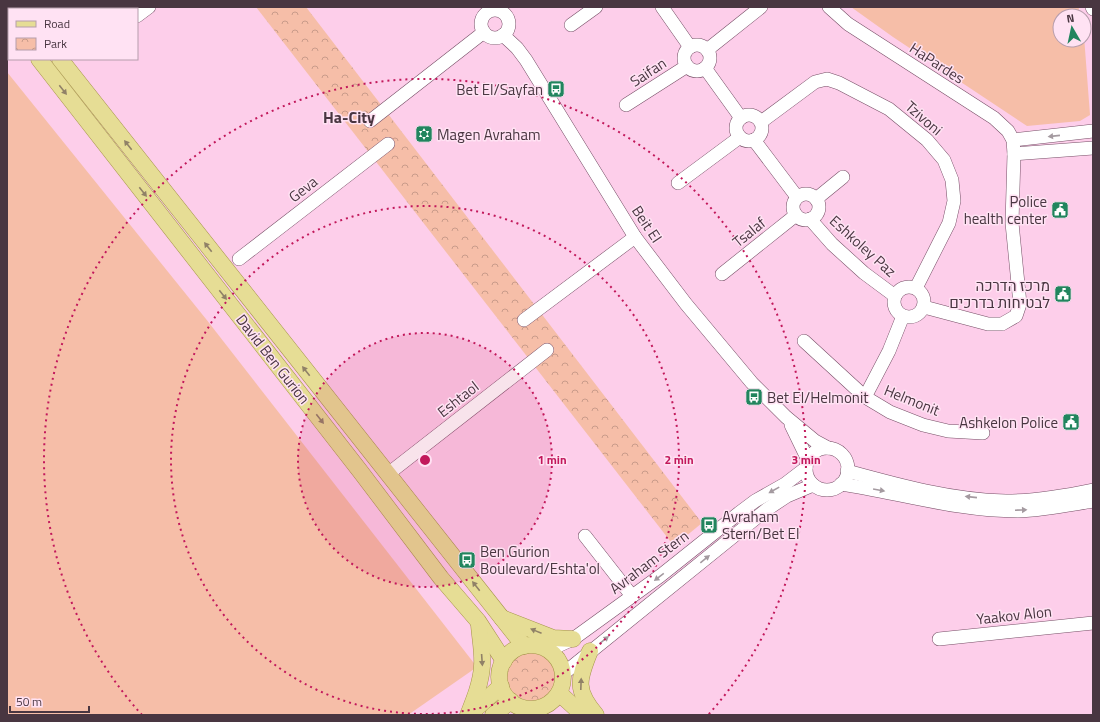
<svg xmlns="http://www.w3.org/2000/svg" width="1100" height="722" viewBox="0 0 1100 722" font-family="'Titillium Web',Heebo,sans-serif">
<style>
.grass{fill:#f6bea8}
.park{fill:url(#park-crowns)}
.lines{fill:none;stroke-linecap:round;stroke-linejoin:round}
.minor-casing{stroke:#774f67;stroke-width:14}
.major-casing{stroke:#a5944a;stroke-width:17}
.minor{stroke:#fff;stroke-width:13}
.major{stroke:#e6dd95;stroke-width:16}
.oneway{fill:#908167}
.oneway2{fill:#a49aa0}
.ring{fill:none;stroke:#c2185b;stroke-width:2;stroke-dasharray:2 4}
.labels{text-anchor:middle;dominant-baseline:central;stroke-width:3;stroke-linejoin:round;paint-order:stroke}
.street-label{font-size:15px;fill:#493641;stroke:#ffe2f3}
.poi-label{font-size:15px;fill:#493641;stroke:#ffe2f3;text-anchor:end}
.neighbourhood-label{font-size:16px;font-weight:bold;fill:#493641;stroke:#ffe2f3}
.centre{fill:#c2185b;stroke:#ffe2f3;stroke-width:2}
.ring-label{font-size:12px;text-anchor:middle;font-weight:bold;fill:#c2185b;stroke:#ffe2f3;stroke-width:3;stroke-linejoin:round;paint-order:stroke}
</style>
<defs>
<pattern id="park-crowns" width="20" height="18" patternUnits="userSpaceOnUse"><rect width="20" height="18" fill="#f6bea8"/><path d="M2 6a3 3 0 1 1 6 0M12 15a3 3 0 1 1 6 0" fill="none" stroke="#c99b8a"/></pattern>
</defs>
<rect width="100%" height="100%" fill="#fdceea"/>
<g class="grass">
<path d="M 851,7 L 1079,7 L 1078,16 L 1060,16 L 1060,40 L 1084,40 L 1084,36 L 1090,115 L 1080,121 L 1027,126 L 893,37 Z"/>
<path d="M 7,72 L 206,319 L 477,667 L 408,715 L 7,715 Z"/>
</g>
<g class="park">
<path d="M 256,7 L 306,7 L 702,523 L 674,546 Z"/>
<circle cx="532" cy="675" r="26"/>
</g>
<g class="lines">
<defs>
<g id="minor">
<path d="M 662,7 L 690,47"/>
<path d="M 829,7 L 848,24 L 994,118 L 1008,131 L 1013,140 L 1014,154 L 1012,223 L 1020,304 L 1016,316 L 1002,324 L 988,324 L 924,307"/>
<path d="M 1092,7 L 1093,9"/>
<circle cx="495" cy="24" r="14"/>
<path d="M 137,16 L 149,7"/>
<path d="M 571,25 L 596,7"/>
<path d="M 503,35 L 517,48 L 526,60 L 635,237 L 686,304 L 752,383 L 786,417 L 815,441 L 828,448"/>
<circle cx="697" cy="58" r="13"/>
<path d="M 707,50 L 761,7"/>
<path d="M 705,68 L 741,118"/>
<path d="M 626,105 L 687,66"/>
<circle cx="749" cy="128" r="13"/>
<path d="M 370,121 L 484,32"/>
<path d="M 761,122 L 815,82 L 827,79 L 839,83 L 889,109 L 927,140 L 944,160 L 952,180 L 954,201 L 949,223 L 916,288"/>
<path d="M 754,140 L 797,197"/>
<path d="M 1013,140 L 1093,131"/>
<path d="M 1014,154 L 1093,148"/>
<path d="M 678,183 L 740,137"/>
<circle cx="806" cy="207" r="13"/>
<path d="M 816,199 L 843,177"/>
<path d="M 810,219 L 832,244 L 864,273 L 895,296"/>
<path d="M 239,259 L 388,144"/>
<path d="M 722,274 L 796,215"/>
<circle cx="909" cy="302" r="15"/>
<path d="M 524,320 L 635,237"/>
<path d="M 804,341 L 865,397 L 890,412 L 923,425 L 948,431 L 983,433"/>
<path d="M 865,397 L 889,351 L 903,316"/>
<path d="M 791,425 L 808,460"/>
<circle cx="827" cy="469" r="21"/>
<path d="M 847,471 C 898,485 952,500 1006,501 C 1035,501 1064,496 1093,490"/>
<path d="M 388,474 L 547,350"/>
<path d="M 841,484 C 899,493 958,511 1018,511 C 1043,510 1068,505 1093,501"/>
<path d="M 585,536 L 632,596"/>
<path d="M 939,639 L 1093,623"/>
<path d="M 549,650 L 573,639 L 660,576 L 739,513 L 755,501 L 785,484 L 806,468"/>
<path d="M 563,674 L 766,510 L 787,496 L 813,485"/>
</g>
<g id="major">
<path d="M 18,7 L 20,9"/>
<path d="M 7,18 L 9,20"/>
<path d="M 39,59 L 360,471 L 441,578 L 478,621 L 504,661"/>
<path d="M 60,59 L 524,646"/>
<path d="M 502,618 L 553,638 L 573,639"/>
<circle cx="531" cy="677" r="32"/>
<path d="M 590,651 C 578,680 575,690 596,715"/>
<path d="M 559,693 L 583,715"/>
<path d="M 471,713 L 501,686"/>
<path d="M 468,715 C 474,700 481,683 482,666 C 483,653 480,638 479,625"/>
<path d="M 493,715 L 511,701"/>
</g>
</defs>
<use href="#minor" class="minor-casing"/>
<use href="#major" class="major-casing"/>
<use href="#minor" class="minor"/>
<use href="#major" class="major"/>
</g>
<defs><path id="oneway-solid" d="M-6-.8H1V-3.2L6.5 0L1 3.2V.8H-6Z"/></defs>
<g class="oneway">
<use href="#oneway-solid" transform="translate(63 90) rotate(52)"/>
<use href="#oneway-solid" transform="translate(128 145) rotate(-128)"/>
<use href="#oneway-solid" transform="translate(143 192) rotate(52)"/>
<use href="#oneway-solid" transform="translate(208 247) rotate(-128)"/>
<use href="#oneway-solid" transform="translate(223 295) rotate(52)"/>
<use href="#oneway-solid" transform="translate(306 371) rotate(-128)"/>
<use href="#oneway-solid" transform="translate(320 419) rotate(52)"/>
<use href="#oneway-solid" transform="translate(476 586) rotate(-128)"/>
<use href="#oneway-solid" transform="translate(536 631) rotate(-158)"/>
<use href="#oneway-solid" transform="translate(482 660) rotate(86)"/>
<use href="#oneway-solid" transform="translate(581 684) rotate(-88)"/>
</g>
<g class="oneway2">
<use href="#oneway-solid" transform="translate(1054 136) rotate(174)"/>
<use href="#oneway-solid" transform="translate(774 490) rotate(151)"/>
<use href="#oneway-solid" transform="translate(879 490) rotate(10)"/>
<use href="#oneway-solid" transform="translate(971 497) rotate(-174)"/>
<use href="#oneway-solid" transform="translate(1021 510) rotate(-2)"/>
<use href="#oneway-solid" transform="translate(705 559) rotate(-39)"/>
<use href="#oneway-solid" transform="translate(659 577) rotate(143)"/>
<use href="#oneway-solid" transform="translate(604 640) rotate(-39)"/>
</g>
<circle cx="425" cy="460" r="127" fill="#c2185b" fill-opacity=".12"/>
<g class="ring">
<circle cx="425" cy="460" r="127"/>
<circle cx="425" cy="460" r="254"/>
<path d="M142 715A381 381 0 1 1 708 715"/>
</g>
<defs>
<symbol id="bus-square" viewBox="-11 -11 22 22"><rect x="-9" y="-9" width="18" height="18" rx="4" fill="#21855e" stroke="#ffe2f3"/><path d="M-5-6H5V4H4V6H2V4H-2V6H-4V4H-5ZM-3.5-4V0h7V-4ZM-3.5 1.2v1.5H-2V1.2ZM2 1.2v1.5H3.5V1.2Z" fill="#fff"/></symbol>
<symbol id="synagogue-square" viewBox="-11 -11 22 22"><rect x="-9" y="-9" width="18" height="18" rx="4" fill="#21855e" stroke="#ffe2f3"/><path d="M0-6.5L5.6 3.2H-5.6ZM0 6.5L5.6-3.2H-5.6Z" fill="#fff"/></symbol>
<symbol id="civic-square" viewBox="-11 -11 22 22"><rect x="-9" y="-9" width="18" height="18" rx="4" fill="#21855e" stroke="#ffe2f3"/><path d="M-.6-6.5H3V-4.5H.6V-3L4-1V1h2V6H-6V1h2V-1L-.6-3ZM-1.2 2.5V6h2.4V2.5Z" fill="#fff"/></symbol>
</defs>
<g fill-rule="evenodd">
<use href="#bus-square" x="546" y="79" width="20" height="20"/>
<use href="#synagogue-square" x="414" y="124" width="20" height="20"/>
<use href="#civic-square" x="1050" y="200" width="20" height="20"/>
<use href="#civic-square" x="1053" y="284" width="20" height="20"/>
<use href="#bus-square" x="744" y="387" width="20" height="20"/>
<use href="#civic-square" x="1061" y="412" width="20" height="20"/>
<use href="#bus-square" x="699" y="515" width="20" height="20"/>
<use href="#bus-square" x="457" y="550" width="20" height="20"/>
</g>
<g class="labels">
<g class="street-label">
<text transform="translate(937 63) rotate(33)">HaPardes</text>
<text transform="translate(648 72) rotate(-33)">Saifan</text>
<text transform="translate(924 118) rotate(41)">Tzivoni</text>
<text transform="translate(303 189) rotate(-38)">Geva</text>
<text transform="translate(647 224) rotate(56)">Beit El</text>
<text transform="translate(749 232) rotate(-39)">Tsalaf</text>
<text transform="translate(863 246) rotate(42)">Eshkoley Paz</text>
<text transform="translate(273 359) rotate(52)">David Ben Gurion</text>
<text transform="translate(458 399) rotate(-38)">Eshtaol</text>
<text transform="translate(912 400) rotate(22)">Helmonit</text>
<text transform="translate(649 562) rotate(-37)">Avraham Stern</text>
<text transform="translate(1014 615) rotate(-6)">Yaakov Alon</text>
</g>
<g class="poi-label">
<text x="543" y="89">Bet El/Sayfan</text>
<text x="437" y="134" text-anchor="start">Magen Avraham</text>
<text x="1047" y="201">Police<tspan x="1047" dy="17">health center</tspan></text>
<text x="1050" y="285">מרכז הדרכה<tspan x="1050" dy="17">לבטיחות בדרכים</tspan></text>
<text x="767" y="397" text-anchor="start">Bet El/Helmonit</text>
<text x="1058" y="422">Ashkelon Police</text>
<text x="722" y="516" text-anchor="start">Avraham<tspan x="722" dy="17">Stern/Bet El</tspan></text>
<text x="480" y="551" text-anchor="start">Ben Gurion<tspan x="480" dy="17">Boulevard/Eshta'ol</tspan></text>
</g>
<g class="neighbourhood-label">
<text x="349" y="117">Ha-City</text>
</g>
</g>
<circle cx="425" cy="460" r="6" class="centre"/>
<g class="ring-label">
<text x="552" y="464">1 min</text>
<text x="679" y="464">2 min</text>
<text x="806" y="464">3 min</text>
</g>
<rect width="1100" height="722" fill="none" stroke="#493641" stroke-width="16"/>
<rect x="8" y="8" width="130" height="52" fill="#ffe2f3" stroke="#b69dac"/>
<rect x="16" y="21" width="20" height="6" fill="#e6dd95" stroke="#b69dac"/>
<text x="44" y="28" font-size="12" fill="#493641">Road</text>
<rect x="16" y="38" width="20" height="12" fill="url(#park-crowns)" stroke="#b69dac"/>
<text x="44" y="48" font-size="12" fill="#493641">Park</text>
<g transform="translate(1072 28) rotate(351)"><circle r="19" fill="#ffe2f3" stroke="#b69dac"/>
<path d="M0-3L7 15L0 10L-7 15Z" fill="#21855e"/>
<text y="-6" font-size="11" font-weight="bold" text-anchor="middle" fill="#493641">N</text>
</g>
<path d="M10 706v6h79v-6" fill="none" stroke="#493641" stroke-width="2"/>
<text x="16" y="706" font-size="12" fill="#493641" stroke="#ffe2f3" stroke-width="3" paint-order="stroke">50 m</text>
</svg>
